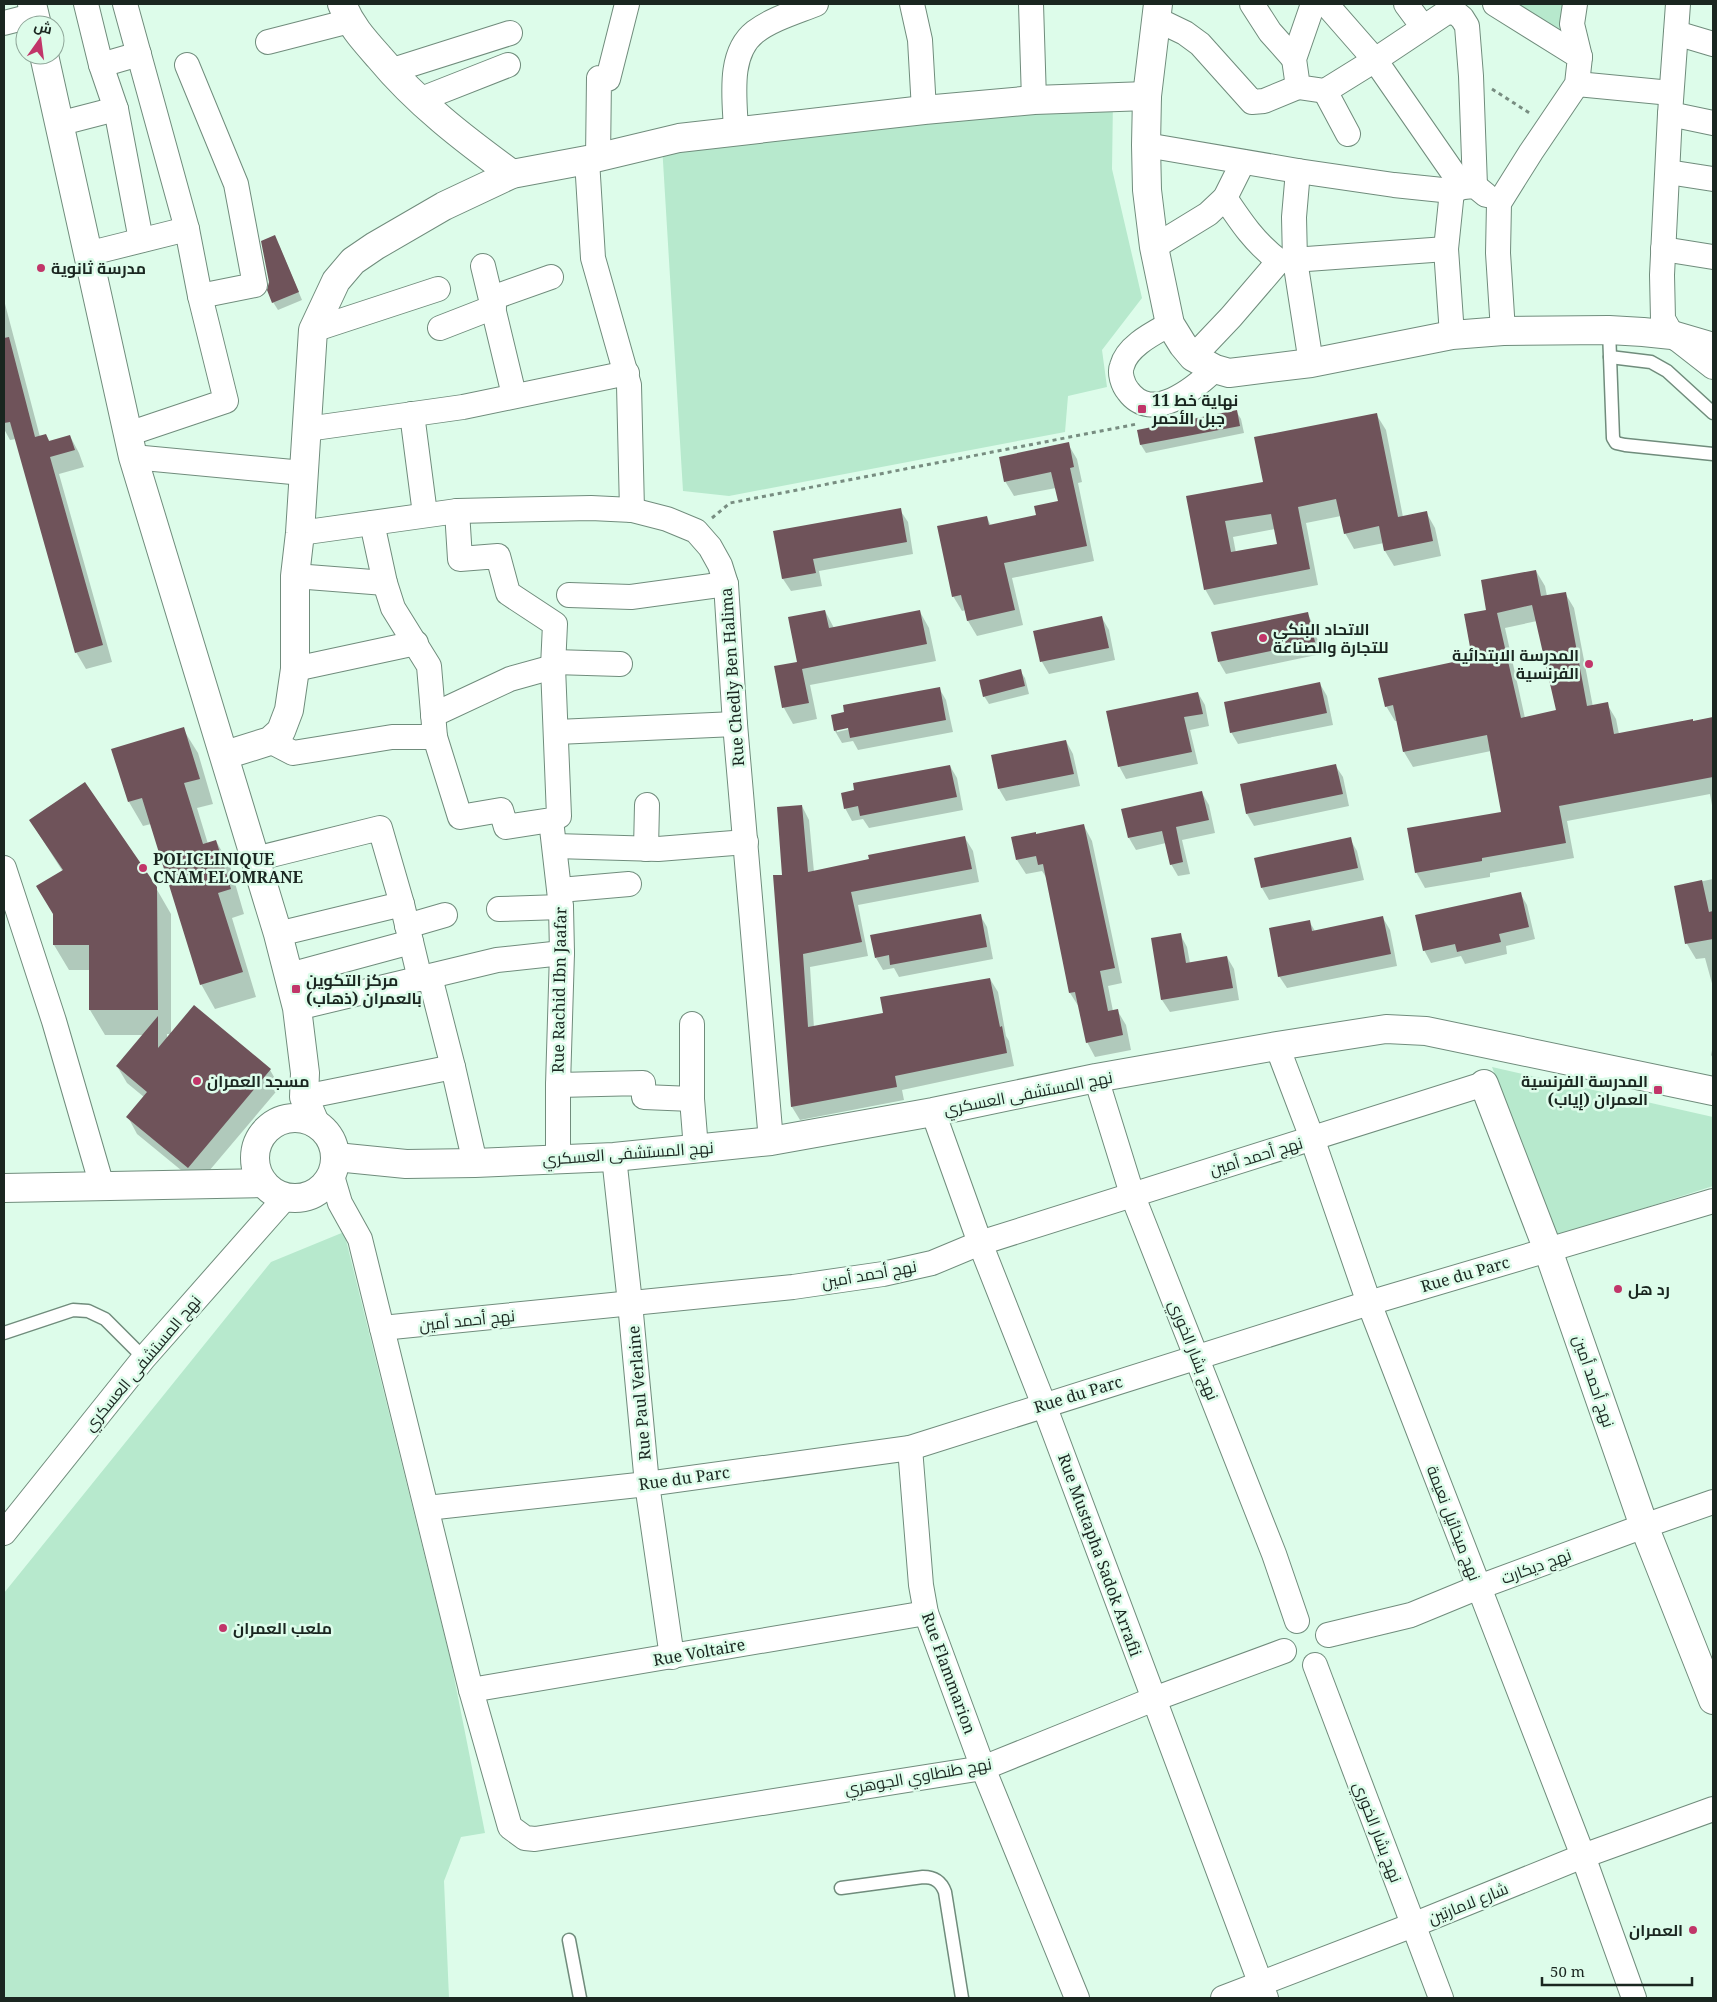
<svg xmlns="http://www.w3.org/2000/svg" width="1717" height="2002" viewBox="0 0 1717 2002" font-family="'Noto Serif',Cairo,serif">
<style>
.green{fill:#b7e9cd}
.shadow{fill:#0003;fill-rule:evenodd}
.building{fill:#6f535a;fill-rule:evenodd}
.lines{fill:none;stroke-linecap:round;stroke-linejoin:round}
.lane-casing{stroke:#708c7c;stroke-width:15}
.street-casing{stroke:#708c7c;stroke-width:26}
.secondary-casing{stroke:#708c7c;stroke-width:30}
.path{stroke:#788d81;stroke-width:3;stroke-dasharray:4 4;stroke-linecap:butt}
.lane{stroke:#fff;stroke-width:12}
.street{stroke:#fff;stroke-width:24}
.secondary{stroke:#fff;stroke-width:28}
.poi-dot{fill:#c13569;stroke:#ddfcea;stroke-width:2}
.labels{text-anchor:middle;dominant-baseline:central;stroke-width:5;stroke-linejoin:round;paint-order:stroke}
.poi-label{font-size:16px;font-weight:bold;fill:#1a2620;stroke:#ddfcea;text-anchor:start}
.street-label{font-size:16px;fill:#1a2620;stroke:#ddfcea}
</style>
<rect width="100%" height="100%" fill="#ddfcea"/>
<g class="green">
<path d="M 1503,4 L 1568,4 L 1580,52 Z"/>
<path d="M 1113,100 L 1112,169 L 1142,298 L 1102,350 L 1107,387 L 1068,396 L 1065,432 L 729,496 L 683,491 L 662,145 Z"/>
<path d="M 1492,1067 L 1713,1117 L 1713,1186 L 1558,1236 Z"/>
<path d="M 344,1232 L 451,1662 L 485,1833 L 461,1837 L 444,1881 L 449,1998 L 4,1998 L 4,1593 L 271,1262 Z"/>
</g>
<g class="shadow">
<path d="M 279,245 L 302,300 L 278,310 L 273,302 Z"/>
<path d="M 4,300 L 40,437 L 46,435 L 50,442 L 70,436 L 79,453 L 84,467 L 59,474 L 112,662 L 86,669 L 76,652 L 16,439 L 10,440 L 4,429 Z"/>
<path d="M 1236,411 L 1241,419 L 1244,433 L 1146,453 L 1141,445 L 1139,431 Z"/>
<path d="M 1376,414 L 1386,430 L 1403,517 L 1426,512 L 1435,528 L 1441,556 L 1394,566 L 1385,551 L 1384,543 L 1354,549 L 1345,533 L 1341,516 L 1306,523 L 1318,585 L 1214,605 L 1205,589 L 1187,497 L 1264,483 ZM 1275,529 L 1278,545 L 1236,553 L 1233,537 Z"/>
<path d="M 1068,444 L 1077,459 L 1082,482 L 1078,483 L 1094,561 L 1012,578 L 1023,625 L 977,636 L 968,621 L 966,610 L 962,611 L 953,596 L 987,517 L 991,526 L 1037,516 L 1059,502 L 1056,488 L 1014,496 L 1005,481 Z"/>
<path d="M 900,510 L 908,522 L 913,554 L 819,571 L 822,586 L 791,591 L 783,579 L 775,532 Z"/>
<path d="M 1536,571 L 1545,586 L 1547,596 L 1565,593 L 1574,608 L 1593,707 L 1607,704 L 1616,719 L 1619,734 L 1713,718 L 1713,811 L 1710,794 L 1567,821 L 1574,858 L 1490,873 L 1490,877 L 1425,888 L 1416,872 L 1503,814 L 1491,751 L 1413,767 L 1404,752 L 1397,721 L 1395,721 L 1386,706 L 1474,659 L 1488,611 ZM 1537,621 L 1557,711 L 1525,718 L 1505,628 Z"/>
<path d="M 825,611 L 834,628 L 920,612 L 929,628 L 936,661 L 810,685 L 817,719 L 793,724 L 784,708 L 799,663 Z"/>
<path d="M 1307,613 L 1314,626 L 1321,654 L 1226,674 L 1219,662 Z"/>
<path d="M 1102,618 L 1109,630 L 1115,660 L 1049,674 L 1042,662 L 1035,632 Z"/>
<path d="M 1020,671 L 1025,678 L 1029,694 L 989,704 L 984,696 Z"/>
<path d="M 1320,684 L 1327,696 L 1333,725 L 1238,744 L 1231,732 Z"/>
<path d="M 939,688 L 946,700 L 953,732 L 858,750 L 853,741 L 842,743 L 835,731 L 832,716 L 845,713 L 844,706 ZM 854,726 L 854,728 L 837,732 L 837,729 Z"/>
<path d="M 1198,693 L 1205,705 L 1209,726 L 1190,730 L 1198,764 L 1126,779 L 1119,766 Z"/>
<path d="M 183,729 L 198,753 L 213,804 L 197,808 L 208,844 L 216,841 L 230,866 L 244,914 L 232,918 L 256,997 L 215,1009 L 201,984 L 151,824 L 143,826 L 129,802 Z"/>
<path d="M 1066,741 L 1073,754 L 1080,786 L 1006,801 L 999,789 Z"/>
<path d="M 1335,765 L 1343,777 L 1349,806 L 1254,826 L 1247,814 L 1241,785 Z"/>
<path d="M 950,766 L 957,778 L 963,810 L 869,828 L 863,819 L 852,821 L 845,808 L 856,791 Z"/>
<path d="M 1202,793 L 1209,805 L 1215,833 L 1182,840 L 1190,874 L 1178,876 L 1171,864 L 1166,843 L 1136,850 L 1129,838 Z"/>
<path d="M 802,806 L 809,820 L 814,872 L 965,838 L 973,851 L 979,882 L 858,905 L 868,956 L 810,967 L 814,1028 L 884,1014 L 990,979 L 998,992 L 1006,1036 L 1009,1041 L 1014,1066 L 902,1090 L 904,1100 L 800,1120 L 792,1107 L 784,876 Z"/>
<path d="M 30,820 L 156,888 L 171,914 L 171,1034 L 194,1007 L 270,1070 L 280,1087 L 198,1184 L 137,1134 L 128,1117 L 144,1097 L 127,1083 L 117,1066 L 144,1035 L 105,1035 L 90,1010 L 90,970 L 69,970 L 54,945 L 63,872 ZM 167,1034 L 171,1034 L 167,1040 Z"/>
<path d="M 1084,826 L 1092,841 L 1122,983 L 1108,986 L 1113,1011 L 1117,1010 L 1126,1025 L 1131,1050 L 1095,1057 L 1087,1042 L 1079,1007 L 1070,993 L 1048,880 L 1042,871 L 1026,874 L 1017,860 L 1036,835 Z"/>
<path d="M 1350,839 L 1357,851 L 1364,880 L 1269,900 L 1262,888 Z"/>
<path d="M 1713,879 L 1713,987 L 1705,958 L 1696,959 L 1687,944 L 1675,887 Z"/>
<path d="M 1520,893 L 1527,905 L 1535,939 L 1506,946 L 1507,954 L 1465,964 L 1461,956 L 1431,963 L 1424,950 Z"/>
<path d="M 980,915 L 987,927 L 993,959 L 899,977 L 894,968 L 883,970 L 876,958 Z"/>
<path d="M 1383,918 L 1390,930 L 1397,966 L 1287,988 L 1279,976 L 1309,921 L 1315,931 Z"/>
<path d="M 1180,934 L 1187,947 L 1190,963 L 1227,957 L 1234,969 L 1239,1000 L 1170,1012 L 1162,1000 L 1152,939 Z"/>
<path d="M 1713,1045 L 1713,1058 L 1711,1055 Z"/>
</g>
<g class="building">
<path d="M 275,235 L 299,292 L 272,303 L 267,290 L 269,282 L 261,241 Z"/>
<path d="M 9,337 L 35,437 L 46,434 L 49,441 L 70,435 L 75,450 L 50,457 L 103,645 L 75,653 L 10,422 L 4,423 L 4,338 Z"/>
<path d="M 1237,410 L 1240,426 L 1140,445 L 1137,430 Z"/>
<path d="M 1377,413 L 1398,517 L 1427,511 L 1433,541 L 1384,551 L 1379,526 L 1344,534 L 1336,499 L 1298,507 L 1310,569 L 1204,590 L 1186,496 L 1263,482 L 1254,437 ZM 1271,514 L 1277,544 L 1231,552 L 1225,521 Z"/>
<path d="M 1069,442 L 1074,467 L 1070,468 L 1087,546 L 1004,563 L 1015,610 L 967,621 L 961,595 L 952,597 L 937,526 L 987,516 L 989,525 L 1036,515 L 1034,506 L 1058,501 L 1051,472 L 1004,482 L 999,457 Z"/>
<path d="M 901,508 L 907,542 L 813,559 L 816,573 L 782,579 L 773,531 Z"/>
<path d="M 1536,570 L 1541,596 L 1566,592 L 1587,706 L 1608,702 L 1614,734 L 1693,719 L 1693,721 L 1713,717 L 1713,777 L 1559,806 L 1566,843 L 1482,858 L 1482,861 L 1415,873 L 1407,828 L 1501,812 L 1487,735 L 1403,752 L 1393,705 L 1385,707 L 1378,678 L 1472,658 L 1464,614 L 1486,610 L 1481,580 ZM 1532,605 L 1556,710 L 1521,718 L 1497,613 Z"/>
<path d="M 825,610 L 829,628 L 920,610 L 927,644 L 802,669 L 809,703 L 782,708 L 774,666 L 797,662 L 788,617 Z"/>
<path d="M 1308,612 L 1315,642 L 1218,662 L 1211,632 Z"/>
<path d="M 1102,616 L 1109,648 L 1040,662 L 1033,631 Z"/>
<path d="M 1021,669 L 1025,686 L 983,697 L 979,680 Z"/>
<path d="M 1320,682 L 1327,713 L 1230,733 L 1224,702 Z"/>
<path d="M 940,687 L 946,720 L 850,738 L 848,728 L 834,731 L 831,715 L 844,712 L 843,705 Z"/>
<path d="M 1198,692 L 1203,714 L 1184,717 L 1192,752 L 1118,767 L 1106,711 Z"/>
<path d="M 184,727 L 200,779 L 184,783 L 203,844 L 216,840 L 231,889 L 218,893 L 243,972 L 200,985 L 142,798 L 128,802 L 111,749 Z"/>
<path d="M 1066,740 L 1074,774 L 998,789 L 991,755 Z"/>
<path d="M 1336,764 L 1343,794 L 1246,814 L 1240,784 Z"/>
<path d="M 950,765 L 957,797 L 860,816 L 858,806 L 844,809 L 841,793 L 854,790 L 853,783 Z"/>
<path d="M 85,782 L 157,887 L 158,1010 L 89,1010 L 89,945 L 53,945 L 53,914 L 36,886 L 63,870 L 29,820 Z"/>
<path d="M 1202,791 L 1209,820 L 1176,827 L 1183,862 L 1170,865 L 1162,831 L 1128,838 L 1121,809 Z"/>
<path d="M 802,805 L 808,872 L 869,859 L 868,855 L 965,836 L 972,869 L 851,892 L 862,942 L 803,954 L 808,1027 L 883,1013 L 880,997 L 990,978 L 1000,1027 L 1002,1026 L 1007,1053 L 895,1076 L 897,1087 L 791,1107 L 773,875 L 782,875 L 777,807 Z"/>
<path d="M 1084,824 L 1115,968 L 1100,971 L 1108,1011 L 1118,1009 L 1123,1035 L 1086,1043 L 1075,992 L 1069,993 L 1043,864 L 1038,865 L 1036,856 L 1016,860 L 1011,837 L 1036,832 L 1036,834 Z"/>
<path d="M 1351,837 L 1358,868 L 1261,888 L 1254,858 Z"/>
<path d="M 1702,880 L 1709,912 L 1713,911 L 1713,939 L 1685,944 L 1674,886 Z"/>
<path d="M 1521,892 L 1529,927 L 1499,934 L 1501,942 L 1457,952 L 1455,944 L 1423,951 L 1415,915 Z"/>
<path d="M 981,914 L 987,947 L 890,965 L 889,955 L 875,958 L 870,935 Z"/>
<path d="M 1383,916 L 1391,954 L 1278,977 L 1269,928 L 1310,920 L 1312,931 Z"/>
<path d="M 1181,933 L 1186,963 L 1227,956 L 1233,988 L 1161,1000 L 1151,938 Z"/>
<path d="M 194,1005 L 271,1069 L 188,1168 L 126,1117 L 147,1092 L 116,1066 L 158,1016 L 158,1048 Z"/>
</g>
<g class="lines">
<defs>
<g id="lane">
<path d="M 1609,330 L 1613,438 L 1616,443 L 1625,445 L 1713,454"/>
<path d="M 1610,357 L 1651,362 L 1667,371 L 1713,413"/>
<path d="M 4,1333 L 73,1310 L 88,1311 L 105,1319 L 144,1358"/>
<path d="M 841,1888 L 923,1877 C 934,1877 941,1881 945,1892 L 962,1998"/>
<path d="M 569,1940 L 580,1998"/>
</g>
<g id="street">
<path d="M 86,4 L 101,65 L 116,109 L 141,240"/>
<path d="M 125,4 L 187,229 L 200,296 L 226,401 L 128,434"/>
<path d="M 912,4 L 920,40 L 924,110"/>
<path d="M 1031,4 L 1034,100"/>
<path d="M 1252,4 L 1270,32 L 1294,59"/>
<path d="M 1313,4 L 1294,59 L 1298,87 L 1325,91 L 1375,60 L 1447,12 L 1456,13 L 1462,18 L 1467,26 L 1471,76 L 1475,186"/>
<path d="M 1326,4 L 1375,60 L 1463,187"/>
<path d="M 1406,4 L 1423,27"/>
<path d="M 1495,4 L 1580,57 L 1577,84 L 1531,152 L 1499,203 L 1498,253 L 1503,331"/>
<path d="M 1575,4 L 1572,24 L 1580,57"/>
<path d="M 1678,4 L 1670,114 L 1662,275 L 1663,319 L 1672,335 L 1713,367"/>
<path d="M 1156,19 L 1185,33 L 1200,44 L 1252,102 L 1264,101 L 1298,87"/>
<path d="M 4,23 L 35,15"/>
<path d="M 1676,33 L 1713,44"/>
<path d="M 268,42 L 350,21"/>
<path d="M 101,65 L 139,54"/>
<path d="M 187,65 L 236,184 L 255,285 L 200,296"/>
<path d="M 390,71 L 510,33"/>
<path d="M 1577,84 L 1671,93"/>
<path d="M 1325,91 L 1348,134"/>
<path d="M 419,100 L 508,65"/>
<path d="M 1670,114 L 1713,123"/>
<path d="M 58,124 L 116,109"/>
<path d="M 736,131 C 735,100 727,54 755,32 C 772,19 796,12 816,4"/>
<path d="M 1146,145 L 1298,171 L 1394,185 L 1452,191 L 1463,187 L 1475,186 L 1486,195"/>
<path d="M 598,158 L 599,78 L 608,79 L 627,4"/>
<path d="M 587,160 L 593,258 L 629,385 L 632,510"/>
<path d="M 1298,171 L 1294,217 L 1295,260 L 1311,363"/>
<path d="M 1668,172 L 1713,179"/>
<path d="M 1452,191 L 1446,249 L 1452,335"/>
<path d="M 1225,198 C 1241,222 1255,243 1279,261 L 1446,249"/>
<path d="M 1154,247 L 1208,214 L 1225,198 L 1243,162"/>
<path d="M 1663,249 L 1713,257"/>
<path d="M 87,254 L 187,229"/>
<path d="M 483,266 L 514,395"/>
<path d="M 492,298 L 551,277"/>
<path d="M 1170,324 C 1154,333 1127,346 1122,366 C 1119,373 1123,385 1128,391 C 1152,424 1194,389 1215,369"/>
<path d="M 440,328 L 494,307"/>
<path d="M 313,330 L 438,289"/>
<path d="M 1193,357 L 1231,317 L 1279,261"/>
<path d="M 412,414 L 425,514"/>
<path d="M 307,429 L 463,407 L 627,373"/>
<path d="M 133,457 L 303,473"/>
<path d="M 372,523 L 385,583 L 393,608 L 429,666 L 435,737 L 460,817 L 501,810 L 506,827 L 551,820 L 559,816 L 553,667 L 555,624 L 508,593 L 498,556 L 460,559 L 457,511"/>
<path d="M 300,533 L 457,511 L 591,508 L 632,510 L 667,519 L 696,531 L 710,547 L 720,565 L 726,584 L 735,724 L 771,1141"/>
<path d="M 295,576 L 385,583"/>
<path d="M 569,595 L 631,597 L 726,584"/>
<path d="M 554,662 L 620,664"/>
<path d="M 295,669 L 416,643"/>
<path d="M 433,715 L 510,679 L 553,667"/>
<path d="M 557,732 L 735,724"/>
<path d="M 270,741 L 293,753 L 392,737 L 435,737"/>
<path d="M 551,820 L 561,907 L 562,953 L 558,1085 L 558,1159"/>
<path d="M 555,846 L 658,849 L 746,842"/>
<path d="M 646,849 L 647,805"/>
<path d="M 255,859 L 380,828 L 402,904 L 420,979"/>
<path d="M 4,868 L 54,1021 L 102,1186"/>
<path d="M 560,890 L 629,884"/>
<path d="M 499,909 L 561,907"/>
<path d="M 407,926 L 445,915"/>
<path d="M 278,934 L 402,904"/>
<path d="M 289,975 L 411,942"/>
<path d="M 430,977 L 453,1067 L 475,1163"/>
<path d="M 297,1008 L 497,960 L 562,953"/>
<path d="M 692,1024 L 692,1099 L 696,1149"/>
<path d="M 1277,1046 L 1312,1138 L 1369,1303 L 1583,1856 L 1634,1998"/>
<path d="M 1096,1078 L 1132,1194 L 1274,1554 L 1297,1621"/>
<path d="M 558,1085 L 643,1083 L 644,1097 L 692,1099"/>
<path d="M 304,1097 L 453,1067"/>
<path d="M 933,1112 L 980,1243 L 1044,1405 L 1266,1998"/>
<path d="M 614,1157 L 630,1303 L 647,1484 L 672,1657"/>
<path d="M 332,1176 L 340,1203 L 360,1239 L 471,1690 L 510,1827 L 525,1838 L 535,1839 L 983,1768 L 1154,1699 L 1284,1651"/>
<path d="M 382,1328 L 793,1287 L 883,1274 L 932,1263 L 980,1243 L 1484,1084"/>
<path d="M 910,1448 L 921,1585 L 926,1613 L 983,1768 L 1077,1998"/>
<path d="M 427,1508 L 647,1484 L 910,1448 L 1369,1303 L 1713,1201"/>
<path d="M 4,1533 L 144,1358 L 285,1198"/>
<path d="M 1328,1635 L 1411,1615 L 1479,1587 L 1644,1526 L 1713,1502"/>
<path d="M 1315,1665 L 1441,1998"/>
<path d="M 471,1690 L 926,1613"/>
<path d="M 1223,1998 L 1413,1925 L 1583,1856 L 1713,1809"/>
</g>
<g id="secondary">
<path d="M 32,4 L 37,25"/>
<path d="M 342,4 C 351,26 363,39 379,57 C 417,103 464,139 512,174"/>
<path d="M 1158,4 L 1147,96 L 1146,145 L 1147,190 L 1154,247 L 1170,324 L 1183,345 L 1193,357 L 1215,369 L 1229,373 L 1311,363 L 1452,335 L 1503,331 L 1609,330 L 1643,332 L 1672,335 L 1713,347"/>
<path d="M 44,55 L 133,457 L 278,934 L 297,1008 L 305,1073 L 304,1097 L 315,1123"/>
<path d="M 225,755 L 270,741 L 281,731 L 289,710 L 295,669 L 295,576 L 300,533 L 313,330 L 336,281 L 353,261 L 375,246 L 444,206 L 512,174 L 587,160 L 679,138 L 924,110 L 1034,100 L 1147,96"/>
<path d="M 1484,1084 L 1548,1250 L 1644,1526 L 1713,1700"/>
<circle cx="295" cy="1158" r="40"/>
<path d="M 336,1157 L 406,1164 L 475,1163 L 614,1157 L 771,1141 L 933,1112 L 1096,1078 L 1277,1046 L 1386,1029 L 1426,1031 L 1713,1091"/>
<path d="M 4,1188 L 263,1183"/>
</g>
</defs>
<use href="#lane" class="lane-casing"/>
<use href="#street" class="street-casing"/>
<use href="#secondary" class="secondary-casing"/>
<g class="path">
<path d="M 1492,89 L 1531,114"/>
<path d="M 712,518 L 730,503 L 1137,424"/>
</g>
<use href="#lane" class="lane"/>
<use href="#street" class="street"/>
<use href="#secondary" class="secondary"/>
</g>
<g class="poi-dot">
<circle cx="41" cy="268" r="5"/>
<rect x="1137" y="404" width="10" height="10" rx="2.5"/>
<circle cx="1263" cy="638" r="5"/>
<circle cx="1589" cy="664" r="5"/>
<circle cx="143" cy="868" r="5"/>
<rect x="291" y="984" width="10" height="10" rx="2.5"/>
<circle cx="197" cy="1081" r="5"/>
<rect x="1653" y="1085" width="10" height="10" rx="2.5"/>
<circle cx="1618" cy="1289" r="5"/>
<circle cx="223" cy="1628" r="5"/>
<circle cx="1693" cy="1930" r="5"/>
</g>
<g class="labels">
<g class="poi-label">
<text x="51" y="268">مدرسة ثانوية</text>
<text x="1152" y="400">نهاية خط 11<tspan x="1152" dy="18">جبل الأحمر</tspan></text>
<text x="1273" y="629">الاتحاد البنكي<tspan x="1273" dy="18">للتجارة والصناعة</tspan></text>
<text x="1579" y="655" text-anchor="end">المدرسة الابتدائية<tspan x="1579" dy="18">الفرنسية</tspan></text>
<text x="153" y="859">POLICLINIQUE<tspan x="153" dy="18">CNAM ELOMRANE</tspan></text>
<text x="306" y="980">مركز التكوين<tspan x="306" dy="18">بالعمران (ذهاب)</tspan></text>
<text x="207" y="1081">مسجد العمران</text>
<text x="1648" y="1081" text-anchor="end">المدرسة الفرنسية<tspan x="1648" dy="18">العمران (إياب)</tspan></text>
<text x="1628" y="1289">رد هل</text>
<text x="233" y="1628">ملعب العمران</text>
<text x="1683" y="1930" text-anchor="end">العمران</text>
</g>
<g class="street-label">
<text transform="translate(732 677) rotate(-94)">Rue Chedly Ben Halima</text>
<text transform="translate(559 990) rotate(-89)">Rue Rachid Ibn Jaafar</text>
<text transform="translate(1028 1093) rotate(-11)">نهج المستشفى العسكري</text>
<text transform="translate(628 1153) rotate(-4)">نهج المستشفى العسكري</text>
<text transform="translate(1256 1156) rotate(-17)">نهج أحمد أمين</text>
<text transform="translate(869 1274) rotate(-10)">نهج أحمد أمين</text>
<text transform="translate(1465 1274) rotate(-16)">Rue du Parc</text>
<text transform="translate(467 1320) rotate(-6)">نهج أحمد أمين</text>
<text transform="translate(1194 1350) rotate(68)">نهج بشار الخوري</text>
<text transform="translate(142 1363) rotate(-50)">نهج المستشفى العسكري</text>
<text transform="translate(1594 1381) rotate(71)">نهج أحمد أمين</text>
<text transform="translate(639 1393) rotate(-95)">Rue Paul Verlaine</text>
<text transform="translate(1078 1394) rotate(-17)">Rue du Parc</text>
<text transform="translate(684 1478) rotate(-8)">Rue du Parc</text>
<text transform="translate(1454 1523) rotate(69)">نهج ميخائيل نعيمة</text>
<text transform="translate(1100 1555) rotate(70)">Rue Mustapha Sadok Arrafii</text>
<text transform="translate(1536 1566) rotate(-20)">نهج ديكارت</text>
<text transform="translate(699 1652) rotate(-10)">Rue Voltaire</text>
<text transform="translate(949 1673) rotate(70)">Rue Flammarion</text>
<text transform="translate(918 1776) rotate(-10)">نهج طنطاوي الجوهري</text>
<text transform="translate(1378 1832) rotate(69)">نهج بشار الخوري</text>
<text transform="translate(1468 1903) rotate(-22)">شارع لامارتين</text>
</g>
</g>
<rect width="1717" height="2002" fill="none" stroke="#1a2620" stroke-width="10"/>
<g transform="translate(40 40) rotate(14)"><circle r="24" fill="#ddfcea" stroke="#8fa699"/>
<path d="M0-4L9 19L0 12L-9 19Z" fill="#c13569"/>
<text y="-8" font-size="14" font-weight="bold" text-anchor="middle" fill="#1a2620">ش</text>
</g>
<path d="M1542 1977v8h150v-8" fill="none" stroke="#1a2620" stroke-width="2.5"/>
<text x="1550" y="1977" font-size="15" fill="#1a2620" stroke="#ddfcea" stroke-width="4" paint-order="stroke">50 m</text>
</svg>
